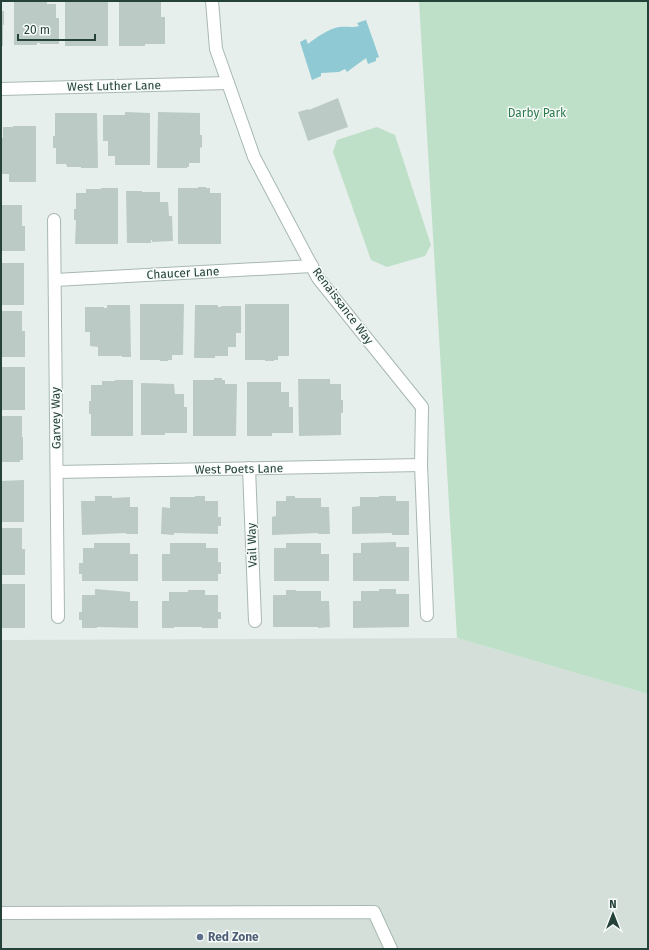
<svg xmlns="http://www.w3.org/2000/svg" width="649" height="950" viewBox="0 0 649 950" font-family="'Fira Sans',sans-serif">
<style>
.built{fill:#d4dfda}
.green{fill:#bfe0c8}
.water{fill:#8ec9d4}
.building{fill:#bbcac4}
.lines{fill:none;stroke-linecap:round;stroke-linejoin:round}
.minor-casing{stroke:#a8b8b2;stroke-width:14}
.minor{stroke:#fff;stroke-width:12}
.service-dot{fill:#5c6f8a;stroke:#f7fbf9;stroke-width:1.5}
.labels{text-anchor:middle;dominant-baseline:central;stroke-width:3;stroke-linejoin:round;paint-order:stroke}
.street-label{font-size:12px;fill:#24423a;stroke:#f7fbf9}
.park-label{font-size:12px;fill:#2d7a4b;stroke:#f7fbf9}
.service-label{font-size:12px;font-weight:bold;fill:#4e5e75;stroke:#f7fbf9;text-anchor:start}
</style>
<rect width="100%" height="100%" fill="#e6efeb"/>
<path class="built" d="M 457,638 L 648,694 L 648,949 L 1,949 L 1,640 Z"/>
<g class="green">
<path d="M 419,1 L 648,1 L 648,694 L 457,638 Z"/>
<path d="M 377,127 L 395,135 L 431,245 L 425,256 L 387,267 L 371,260 L 333,152 L 337,140 Z"/>
</g>
<path class="water" d="M 366,20 L 379,57 L 376,58 L 376,61 L 368,64 L 366,58 L 355,66 L 347,72 L 345,69 L 339,72 L 321,73 L 321,76 L 312,80 L 300,42 L 306,39 L 308,44 C 317,37 328,29 339,27 C 346,26 353,28 359,26 L 357,23 Z"/>
<g class="building">
<path d="M 14,1 L 47,1 L 47,4 L 56,4 L 56,18 L 59,18 L 59,44 L 40,44 L 40,43 L 37,43 L 37,45 L 14,45 Z"/>
<rect x="65" y="1" width="43" height="45"/>
<path d="M 119,1 L 153,1 L 153,2 L 161,2 L 161,17 L 165,17 L 165,44 L 145,44 L 145,46 L 119,46 Z"/>
<path d="M 1,11 L 4,11 L 4,25 L 3,25 L 3,46 L 1,46 Z"/>
<path d="M 338,98 L 348,127 L 308,141 L 298,112 L 309,109 L 309,110 Z"/>
<path d="M 125,112 L 150,113 L 150,165 L 115,165 L 115,156 L 108,156 L 108,141 L 103,141 L 103,115 L 125,115 Z"/>
<path d="M 158,112 L 200,113 L 200,135 L 202,135 L 202,148 L 200,147 L 200,163 L 189,163 L 189,167 L 187,167 L 187,168 L 157,168 Z"/>
<path d="M 55,113 L 97,113 L 98,168 L 81,168 L 81,167 L 67,167 L 66,164 L 56,164 L 56,148 L 53,148 L 53,136 L 55,136 Z"/>
<path d="M 13,126 L 36,126 L 36,182 L 9,182 L 9,174 L 1,174 L 1,138 L 3,138 L 3,127 L 13,127 Z"/>
<path d="M 198,187 L 206,187 L 206,188 L 210,188 L 210,193 L 221,193 L 221,244 L 178,244 L 178,188 L 198,188 Z"/>
<path d="M 101,188 L 118,188 L 118,244 L 75,244 L 76,220 L 74,220 L 74,209 L 76,209 L 76,193 L 86,193 L 86,189 L 101,189 Z"/>
<path d="M 126,191 L 142,191 L 142,192 L 160,192 L 160,202 L 168,202 L 169,216 L 172,216 L 173,241 L 152,242 L 152,240 L 151,240 L 151,243 L 127,243 Z"/>
<path d="M 1,205 L 22,205 L 22,226 L 25,226 L 25,251 L 1,251 Z"/>
<rect x="1" y="263" width="23" height="42"/>
<path d="M 140,304 L 184,304 L 183,355 L 172,355 L 172,360 L 168,360 L 168,361 L 160,361 L 160,360 L 140,360 Z"/>
<path d="M 245,304 L 289,304 L 289,356 L 278,356 L 278,360 L 274,360 L 274,361 L 265,361 L 265,360 L 245,360 Z"/>
<path d="M 107,305 L 130,305 L 131,357 L 122,357 L 122,356 L 98,356 L 98,347 L 90,346 L 90,332 L 85,332 L 85,307 L 104,307 L 104,308 L 107,308 Z"/>
<path d="M 195,305 L 218,305 L 218,307 L 221,307 L 221,306 L 241,306 L 241,333 L 236,333 L 236,347 L 228,347 L 228,356 L 215,356 L 215,358 L 194,358 Z"/>
<path d="M 1,311 L 22,311 L 22,331 L 25,331 L 25,357 L 1,357 Z"/>
<rect x="1" y="367" width="24" height="43"/>
<path d="M 214,378 L 222,378 L 222,380 L 225,380 L 225,384 L 237,384 L 236,436 L 193,436 L 193,380 L 214,380 Z"/>
<path d="M 298,379 L 330,379 L 330,384 L 341,384 L 341,400 L 343,400 L 343,413 L 341,413 L 341,435 L 299,436 Z"/>
<path d="M 115,380 L 133,380 L 133,436 L 91,436 L 91,414 L 89,414 L 89,401 L 91,401 L 91,385 L 102,385 L 102,381 L 115,381 Z"/>
<path d="M 247,382 L 281,382 L 281,392 L 289,392 L 289,407 L 293,407 L 293,433 L 272,433 L 272,436 L 247,436 Z"/>
<path d="M 141,383 L 174,384 L 175,394 L 184,394 L 184,407 L 187,407 L 187,433 L 165,433 L 165,435 L 141,435 Z"/>
<path d="M 1,416 L 22,416 L 22,437 L 23,437 L 23,460 L 20,460 L 20,462 L 1,462 Z"/>
<path d="M 24,480 L 24,522 L 1,522 L 1,481 Z"/>
<path d="M 95,496 L 112,496 L 112,498 L 130,497 L 130,507 L 138,507 L 138,534 L 126,534 L 126,533 L 82,535 L 81,501 L 95,501 Z"/>
<path d="M 195,496 L 205,496 L 205,501 L 218,501 L 218,517 L 221,517 L 221,526 L 218,526 L 218,534 L 174,533 L 174,535 L 161,534 L 162,507 L 170,508 L 170,497 L 195,497 Z"/>
<path d="M 286,496 L 295,496 L 295,498 L 321,498 L 321,507 L 329,507 L 330,534 L 318,534 L 318,533 L 272,535 L 272,517 L 276,516 L 276,501 L 286,501 Z"/>
<path d="M 379,496 L 396,496 L 396,501 L 409,501 L 409,535 L 392,535 L 392,533 L 352,534 L 352,507 L 360,506 L 360,497 L 379,497 Z"/>
<path d="M 1,528 L 22,528 L 22,549 L 25,549 L 25,575 L 1,575 Z"/>
<path d="M 396,542 L 396,547 L 409,547 L 409,581 L 353,581 L 353,553 L 361,553 L 361,543 Z"/>
<path d="M 94,543 L 130,543 L 130,554 L 138,554 L 138,581 L 82,581 L 82,574 L 79,574 L 79,563 L 83,563 L 83,548 L 94,548 Z"/>
<path d="M 170,543 L 206,543 L 206,548 L 218,548 L 218,562 L 221,562 L 221,574 L 218,574 L 218,581 L 162,581 L 162,554 L 170,554 Z"/>
<path d="M 286,543 L 321,543 L 321,554 L 329,554 L 329,581 L 274,581 L 274,548 L 286,548 Z"/>
<rect x="1" y="584" width="24" height="44"/>
<path d="M 95,589 L 130,592 L 130,601 L 138,601 L 138,628 L 97,627 L 97,628 L 82,628 L 82,620 L 79,620 L 79,612 L 82,612 L 82,595 L 95,595 Z"/>
<path d="M 379,589 L 396,589 L 396,594 L 409,594 L 409,627 L 353,628 L 353,601 L 361,601 L 361,591 L 379,591 Z"/>
<path d="M 188,590 L 205,590 L 205,595 L 218,595 L 218,612 L 221,612 L 221,619 L 218,619 L 218,628 L 202,628 L 202,627 L 174,627 L 174,628 L 162,628 L 162,601 L 169,601 L 169,592 L 188,592 Z"/>
<path d="M 286,590 L 296,590 L 296,591 L 321,591 L 321,601 L 329,601 L 330,627 L 318,628 L 318,627 L 273,627 L 273,595 L 286,595 Z"/>
</g>
<g class="lines">
<defs>
<g id="minor">
<path d="M 212,1 L 216,49 L 254,157 L 318,278 L 422,407 L 421,465 L 427,615"/>
<path d="M 1,89 L 228,83"/>
<path d="M 54,220 L 58,617"/>
<path d="M 55,280 L 312,266"/>
<path d="M 249,468 L 255,621"/>
<path d="M 57,472 L 421,465"/>
<path d="M 1,913 L 374,912 L 391,949"/>
</g>
</defs>
<use href="#minor" class="minor-casing"/>
<use href="#minor" class="minor"/>
</g>
<circle class="service-dot" cx="200" cy="937" r="4"/>
<g class="labels">
<g class="street-label">
<text transform="translate(114 86) rotate(-1)">West Luther Lane</text>
<text transform="translate(183 273) rotate(-3)">Chaucer Lane</text>
<text transform="translate(343 306) rotate(53)">Renaissance Way</text>
<text transform="translate(56 418) rotate(-91)">Garvey Way</text>
<text transform="translate(239 469) rotate(-1)">West Poets Lane</text>
<text transform="translate(252 545) rotate(-92)">Vail Way</text>
</g>
<g class="park-label">
<text x="537" y="113">Darby Park</text>
</g>
<g class="service-label">
<text x="208" y="937">Red Zone</text>
</g>
</g>
<rect width="649" height="950" fill="none" stroke="#24423a" stroke-width="4"/>
<g transform="translate(613 914)" stroke="#f7fbf9" stroke-width="3" paint-order="stroke">
<path d="M0-3L7 15L0 10L-7 15Z" fill="#24423a"/>
<text y="-6" font-size="11" font-weight="bold" text-anchor="middle" fill="#24423a">N</text>
</g>
<path d="M18 34v6h77v-6" fill="none" stroke="#24423a" stroke-width="2"/>
<text x="24" y="34" font-size="12" fill="#24423a" stroke="#f7fbf9" stroke-width="3" paint-order="stroke">20 m</text>
</svg>
